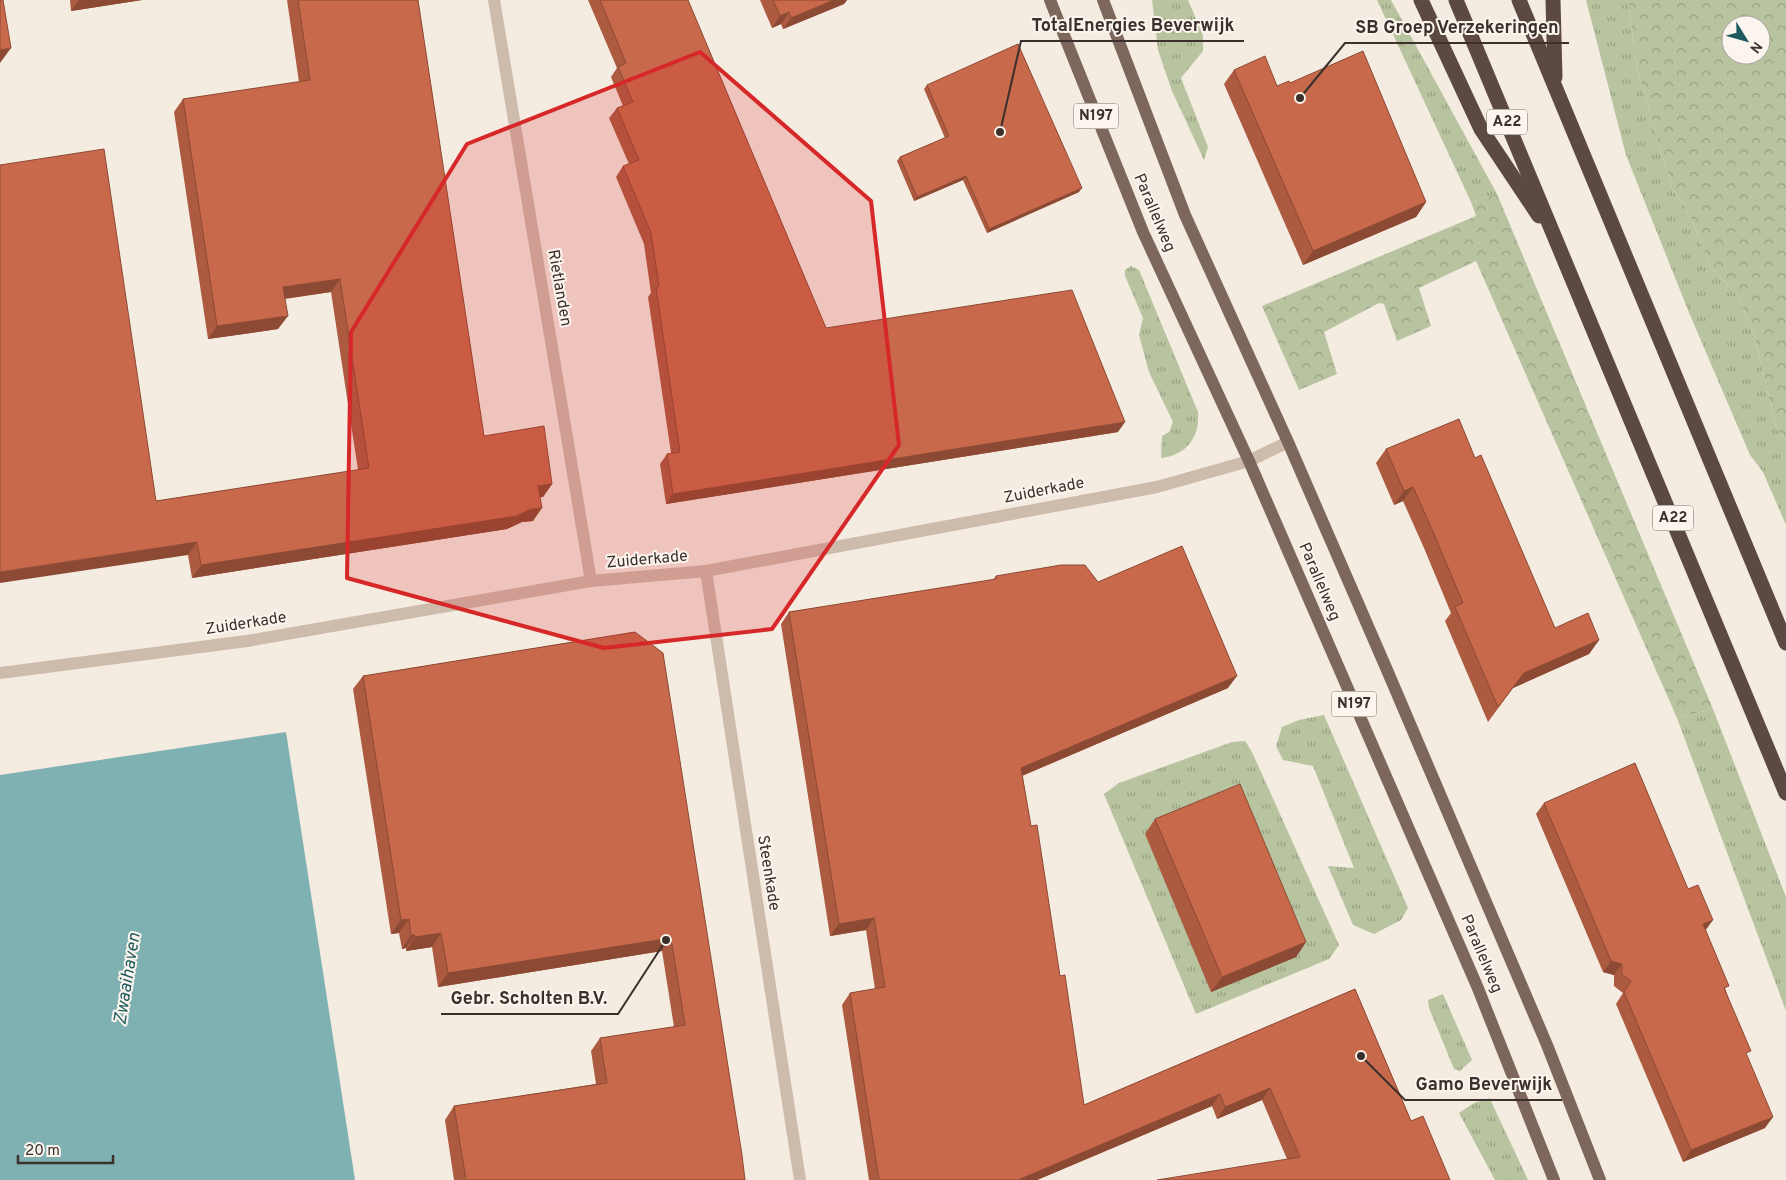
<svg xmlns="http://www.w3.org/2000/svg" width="1786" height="1180" viewBox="0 0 1786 1180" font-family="Overpass,sans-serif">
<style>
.grass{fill:url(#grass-tufts)}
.forest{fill:url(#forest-crowns);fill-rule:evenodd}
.water{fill:#7fb0b2}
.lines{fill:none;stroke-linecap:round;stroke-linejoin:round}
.minor{stroke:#cdbbac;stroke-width:12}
.major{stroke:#7d675c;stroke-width:12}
.highway{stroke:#5c4a42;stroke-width:15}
.wall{fill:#ac5a40}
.shaded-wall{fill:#8c4a34}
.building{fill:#c8694b;stroke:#8c4a34}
.marked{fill:#d62828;fill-opacity:0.2;stroke:#d62828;stroke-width:4;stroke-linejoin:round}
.labels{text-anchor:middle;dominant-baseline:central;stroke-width:4;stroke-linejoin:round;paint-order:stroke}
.shield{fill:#fbf5ee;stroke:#756b66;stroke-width:1}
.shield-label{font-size:15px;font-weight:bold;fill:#3b302b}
.street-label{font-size:16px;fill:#3b302b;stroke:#fbf5ee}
.water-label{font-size:18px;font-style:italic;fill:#1f5a5e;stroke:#fbf5ee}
.leader{fill:none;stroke:#3b302b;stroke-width:2}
.callout-dot{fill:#3b302b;stroke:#fbf5ee;stroke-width:2}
.callout-label{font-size:18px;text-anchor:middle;font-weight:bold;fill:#3b302b;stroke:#fbf5ee;stroke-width:4;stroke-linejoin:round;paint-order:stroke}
</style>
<defs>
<pattern id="grass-tufts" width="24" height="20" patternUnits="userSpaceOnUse" patternTransform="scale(1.25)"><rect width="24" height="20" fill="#b8c4a0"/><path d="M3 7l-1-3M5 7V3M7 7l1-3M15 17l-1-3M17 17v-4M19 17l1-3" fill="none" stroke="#97a083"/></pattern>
<pattern id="forest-crowns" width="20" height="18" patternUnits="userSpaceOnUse" patternTransform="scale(1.25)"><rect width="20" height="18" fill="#b8c4a0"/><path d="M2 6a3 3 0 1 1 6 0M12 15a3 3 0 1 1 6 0" fill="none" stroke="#97a083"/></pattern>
</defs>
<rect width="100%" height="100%" fill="#f4ebe1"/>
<g class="grass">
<path d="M 1152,0 L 1188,0 L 1203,35 L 1203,51 L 1181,78 L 1208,147 L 1204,160 L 1172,91 L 1158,50 Z"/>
<path d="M 1377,0 L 1391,0 L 1497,194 L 1471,202 Z"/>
<path d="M 1586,0 L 1628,0 L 1637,69 L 1672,188 L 1691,218 L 1711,268 L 1737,294 L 1754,335 L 1777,431 L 1786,439 L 1786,525 L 1763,472 L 1750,455 L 1690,315 L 1626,155 Z"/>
<path d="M 1131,266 L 1139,270 L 1198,412 C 1200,437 1187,455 1161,458 L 1162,436 L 1169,432 L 1173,422 L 1149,372 L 1139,335 L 1143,318 L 1125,276 L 1125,270 Z"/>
<path d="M 1713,709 L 1786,897 L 1786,1011 L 1677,718 Z"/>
<path d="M 1324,715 L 1408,908 L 1401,920 L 1374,934 L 1353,925 L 1328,866 L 1354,868 L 1313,766 L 1283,760 L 1276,746 L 1282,727 L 1299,720 Z"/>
<path d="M 1245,741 L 1252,752 L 1339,945 L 1329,959 L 1196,1014 L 1104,794 L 1119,783 L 1232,742 Z"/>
<path d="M 1443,994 L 1472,1060 L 1460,1071 L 1454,1069 L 1429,1008 L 1428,1000 Z"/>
<path d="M 1490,1098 L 1490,1099 L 1528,1180 L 1495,1180 L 1459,1113 L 1474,1103 Z"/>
</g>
<g class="forest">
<path d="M 1628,0 L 1786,0 L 1786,439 L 1777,431 L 1754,335 L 1737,294 L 1711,268 L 1691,218 L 1672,188 L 1637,69 ZM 1731,25 L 1761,25 L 1761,55 L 1731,55 Z"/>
<path d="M 1497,194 L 1713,709 L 1677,718 L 1476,261 L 1419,288 L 1431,326 L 1397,341 L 1384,304 L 1379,303 L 1324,332 L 1337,374 L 1299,390 L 1262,306 L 1476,216 L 1471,202 Z"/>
</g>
<path class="water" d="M 286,732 L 355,1180 L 0,1180 L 0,775 Z"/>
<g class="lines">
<g class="minor">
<path d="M 494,0 L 591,581"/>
<path d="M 706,571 L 800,1180"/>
<path d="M 0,673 L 247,641 L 591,581 L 706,571 L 1157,487 L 1249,461 L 1288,442"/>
</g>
<g class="major">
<path d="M 1050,0 L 1143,232 L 1249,461 L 1477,986 L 1554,1180"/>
<path d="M 1103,0 L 1185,215 L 1288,442 L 1387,670 L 1547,1045 L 1600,1180"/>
</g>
<g class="highway">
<path d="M 1421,0 L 1481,129 L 1539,216"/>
<path d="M 1456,0 L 1786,793"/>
<path d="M 1519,0 L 1786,643"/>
<path d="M 1553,0 L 1555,77"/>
</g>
</g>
<g class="wall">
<path d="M 70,0 L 142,0 L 71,11 Z"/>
<path d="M 287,0 L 418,0 L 484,436 L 552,484 L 543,497 L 540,497 L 533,521 L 522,522 L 507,529 L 192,578 L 188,555 L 156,501 L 358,470 L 331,292 L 285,299 L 278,329 L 208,339 L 174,112 L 183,99 L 299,82 Z"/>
<path d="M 588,0 L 688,0 L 826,328 L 1118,432 L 666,504 L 660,464 L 667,454 L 671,453 L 648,297 L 651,293 L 644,244 L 616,177 L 623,166 L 629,164 L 609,118 L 617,108 L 623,106 L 611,77 L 617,68 Z"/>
<path d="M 760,0 L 847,0 L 844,4 L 783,29 L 781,24 L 772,28 Z"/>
<path d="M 1234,70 L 1277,86 L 1290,83 L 1426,202 L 1416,217 L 1303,265 L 1224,84 Z"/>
<path d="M 927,85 L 1079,192 L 987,233 L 963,180 L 914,201 L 897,161 L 900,157 L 945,138 L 924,89 Z"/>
<path d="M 1386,449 L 1475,458 L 1555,628 L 1599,640 L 1589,654 L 1513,688 L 1488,722 L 1445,621 L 1451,613 L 1424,548 L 1403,501 L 1394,505 L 1376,463 Z"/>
<path d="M 996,576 L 1098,582 L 1228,688 L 1022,776 L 1031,826 L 1060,976 L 1084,1105 L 1355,989 L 1411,1121 L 1450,1180 L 1287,1159 L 1262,1100 L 1217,1119 L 1212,1106 L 1037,1180 L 869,1180 L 842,1005 L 850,993 L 875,989 L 866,930 L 830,936 L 781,624 L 789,612 L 993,580 Z"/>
<path d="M 635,632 L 745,1180 L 454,1180 L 445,1120 L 454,1106 L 596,1084 L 591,1051 L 600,1038 L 674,1027 L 662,951 L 438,987 L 432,947 L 406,951 L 406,948 L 402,949 L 399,933 L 391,934 L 353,689 L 363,676 Z"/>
<path d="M 1544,803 L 1706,930 L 1747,1055 L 1765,1128 L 1683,1162 L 1616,1004 L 1623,993 L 1614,986 L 1614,975 L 1603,972 L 1536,814 Z"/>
<path d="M 1155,819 L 1306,942 L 1296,957 L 1211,992 L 1145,834 Z"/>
</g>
<g class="shaded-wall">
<path d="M 79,0 L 142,0 L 71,11 Z"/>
<path d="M 834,0 L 847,0 L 844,4 L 783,29 L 791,18 Z"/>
<path d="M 789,12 L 781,24 L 772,28 L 780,16 Z"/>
<path d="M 11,48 L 0,63 L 0,50 Z"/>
<path d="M 966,176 L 963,180 L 914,201 L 917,197 Z"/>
<path d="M 1082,188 L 1079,192 L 987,233 L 989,229 Z"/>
<path d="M 1426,202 L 1416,217 L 1303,265 L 1313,251 Z"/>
<path d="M 340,279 L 331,292 L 274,300 L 283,287 Z"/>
<path d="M 288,316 L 278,329 L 208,339 L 217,326 Z"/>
<path d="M 1125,422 L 1118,432 L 666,504 L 673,494 Z"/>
<path d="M 552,484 L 543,497 L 529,499 L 538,486 Z"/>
<path d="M 1413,487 L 1403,501 L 1394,505 L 1404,491 Z"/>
<path d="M 542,508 L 533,521 L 522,522 L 507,529 L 192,578 L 201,565 Z"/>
<path d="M 197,542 L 188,555 L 0,583 L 0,572 Z"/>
<path d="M 1599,640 L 1589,654 L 1513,688 L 1488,722 L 1524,673 Z"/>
<path d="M 1237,676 L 1228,688 L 1012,780 L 1021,768 Z"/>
<path d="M 874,918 L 866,930 L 830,936 L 839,924 Z"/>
<path d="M 409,919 L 399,933 L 391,934 L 401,920 Z"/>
<path d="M 1713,920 L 1705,931 L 1703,924 Z"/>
<path d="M 441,933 L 432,947 L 406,951 L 415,937 Z"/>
<path d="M 411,935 L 415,935 L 406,948 L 402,949 Z"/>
<path d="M 671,938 L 662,951 L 438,987 L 448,973 Z"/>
<path d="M 1306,942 L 1296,957 L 1211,992 L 1222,977 Z"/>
<path d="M 1611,961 L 1622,964 L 1614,975 L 1603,972 Z"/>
<path d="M 1270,1088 L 1262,1100 L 1217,1119 L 1225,1107 Z"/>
<path d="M 1220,1094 L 1212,1106 L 1037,1180 L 1018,1180 Z"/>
<path d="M 1773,1117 L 1765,1128 L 1683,1162 L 1691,1150 Z"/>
</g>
<g class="building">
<path d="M 0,0 L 3,0 L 11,48 L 0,50 Z"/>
<path d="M 298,0 L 418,0 L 484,436 L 544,426 L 552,484 L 538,486 L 542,508 L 531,509 L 517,516 L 201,565 L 197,542 L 0,572 L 0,165 L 104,149 L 156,501 L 369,468 L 340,279 L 283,287 L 288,316 L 217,326 L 183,99 L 310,80 Z"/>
<path d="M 600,0 L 688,0 L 826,328 L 1072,290 L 1125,422 L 673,494 L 667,454 L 680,452 L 656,287 L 659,286 L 651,233 L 623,166 L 639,160 L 617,108 L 633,102 L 618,67 L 626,63 Z"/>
<path d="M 773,0 L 834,0 L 791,18 L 789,12 L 780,16 Z"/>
<path d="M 1018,44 L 1082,188 L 989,229 L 966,176 L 917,197 L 900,157 L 949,136 L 927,85 Z"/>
<path d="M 1363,51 L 1426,202 L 1313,251 L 1234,70 L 1265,56 L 1277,86 L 1289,81 L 1290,83 Z"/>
<path d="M 1459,419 L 1475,458 L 1481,455 L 1555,628 L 1588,613 L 1599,640 L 1524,673 L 1498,707 L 1455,607 L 1463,603 L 1434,534 L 1413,487 L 1404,491 L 1386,449 Z"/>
<path d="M 1182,546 L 1237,676 L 1021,768 L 1031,826 L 1037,825 L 1060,976 L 1065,975 L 1084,1105 L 1355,989 L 1411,1121 L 1423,1116 L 1450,1180 L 1157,1180 L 1300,1157 L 1270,1088 L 1225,1107 L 1220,1094 L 1018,1180 L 879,1180 L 850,993 L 885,987 L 874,918 L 839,924 L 789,612 L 996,579 L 996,576 L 1061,565 L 1085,565 L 1098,582 Z"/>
<path d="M 635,632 L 663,653 L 742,1155 L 745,1180 L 466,1180 L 454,1106 L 607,1083 L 600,1038 L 685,1025 L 671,938 L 448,973 L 441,933 L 415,937 L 415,935 L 411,935 L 409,919 L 401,920 L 363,676 Z"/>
<path d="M 1635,763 L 1688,889 L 1698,885 L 1713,920 L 1703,924 L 1729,986 L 1724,988 L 1751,1051 L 1746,1053 L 1773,1117 L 1691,1150 L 1624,992 L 1631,981 L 1622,975 L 1622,964 L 1611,961 L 1544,803 Z"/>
<path d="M 1240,784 L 1306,942 L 1222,977 L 1155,819 Z"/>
</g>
<path class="marked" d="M 700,52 L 871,201 L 899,445 L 772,629 L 604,648 L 347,578 L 351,332 L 467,144 Z"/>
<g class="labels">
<g class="shield">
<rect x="1073.5" y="103.5" width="45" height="25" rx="4"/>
<rect x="1487" y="109.5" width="40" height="25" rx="4"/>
<rect x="1653" y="505.5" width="40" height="25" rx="4"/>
<rect x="1331.5" y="691.5" width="45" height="25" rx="4"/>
</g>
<g class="shield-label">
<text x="1096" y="116">N197</text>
<text x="1507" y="122">A22</text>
<text x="1673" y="518">A22</text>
<text x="1354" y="704">N197</text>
</g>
<g class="street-label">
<text transform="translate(1154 213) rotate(67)">Parallelweg</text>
<text transform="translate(559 288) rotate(80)">Rietlanden</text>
<text transform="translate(1044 491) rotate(-11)">Zuiderkade</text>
<text transform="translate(647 560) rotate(-5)">Zuiderkade</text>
<text transform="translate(1319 582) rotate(67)">Parallelweg</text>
<text transform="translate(246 624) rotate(-9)">Zuiderkade</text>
<text transform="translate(768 873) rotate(81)">Steenkade</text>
<text transform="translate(1481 954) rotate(67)">Parallelweg</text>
</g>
<g class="water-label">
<text transform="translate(128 979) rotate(-81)">Zwaaihaven</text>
</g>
</g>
<path class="leader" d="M1000 132L1021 41H1244M1300 98L1345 43H1569M666 940L618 1014H441M1361 1056L1405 1100H1562"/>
<g class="callout-dot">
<circle cx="1000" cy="132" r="5"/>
<circle cx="1300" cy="98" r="5"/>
<circle cx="666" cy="940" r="5"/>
<circle cx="1361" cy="1056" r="5"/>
</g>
<g class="callout-label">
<text x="1133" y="31">TotalEnergies Beverwijk</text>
<text x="1457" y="33">SB Groep Verzekeringen</text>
<text x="529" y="1004">Gebr. Scholten B.V.</text>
<text x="1484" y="1090">Gamo Beverwijk</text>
</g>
<g transform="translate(1746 40) rotate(127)"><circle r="24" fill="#fbf5ee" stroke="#aea6a0"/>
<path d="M0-4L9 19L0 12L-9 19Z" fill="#1f5a5e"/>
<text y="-8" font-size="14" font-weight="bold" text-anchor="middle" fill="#3b302b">N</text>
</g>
<path d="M18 1155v8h95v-8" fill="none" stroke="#3b302b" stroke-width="2.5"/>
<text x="25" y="1155" font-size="15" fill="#3b302b" stroke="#fbf5ee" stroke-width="4" paint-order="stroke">20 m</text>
</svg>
